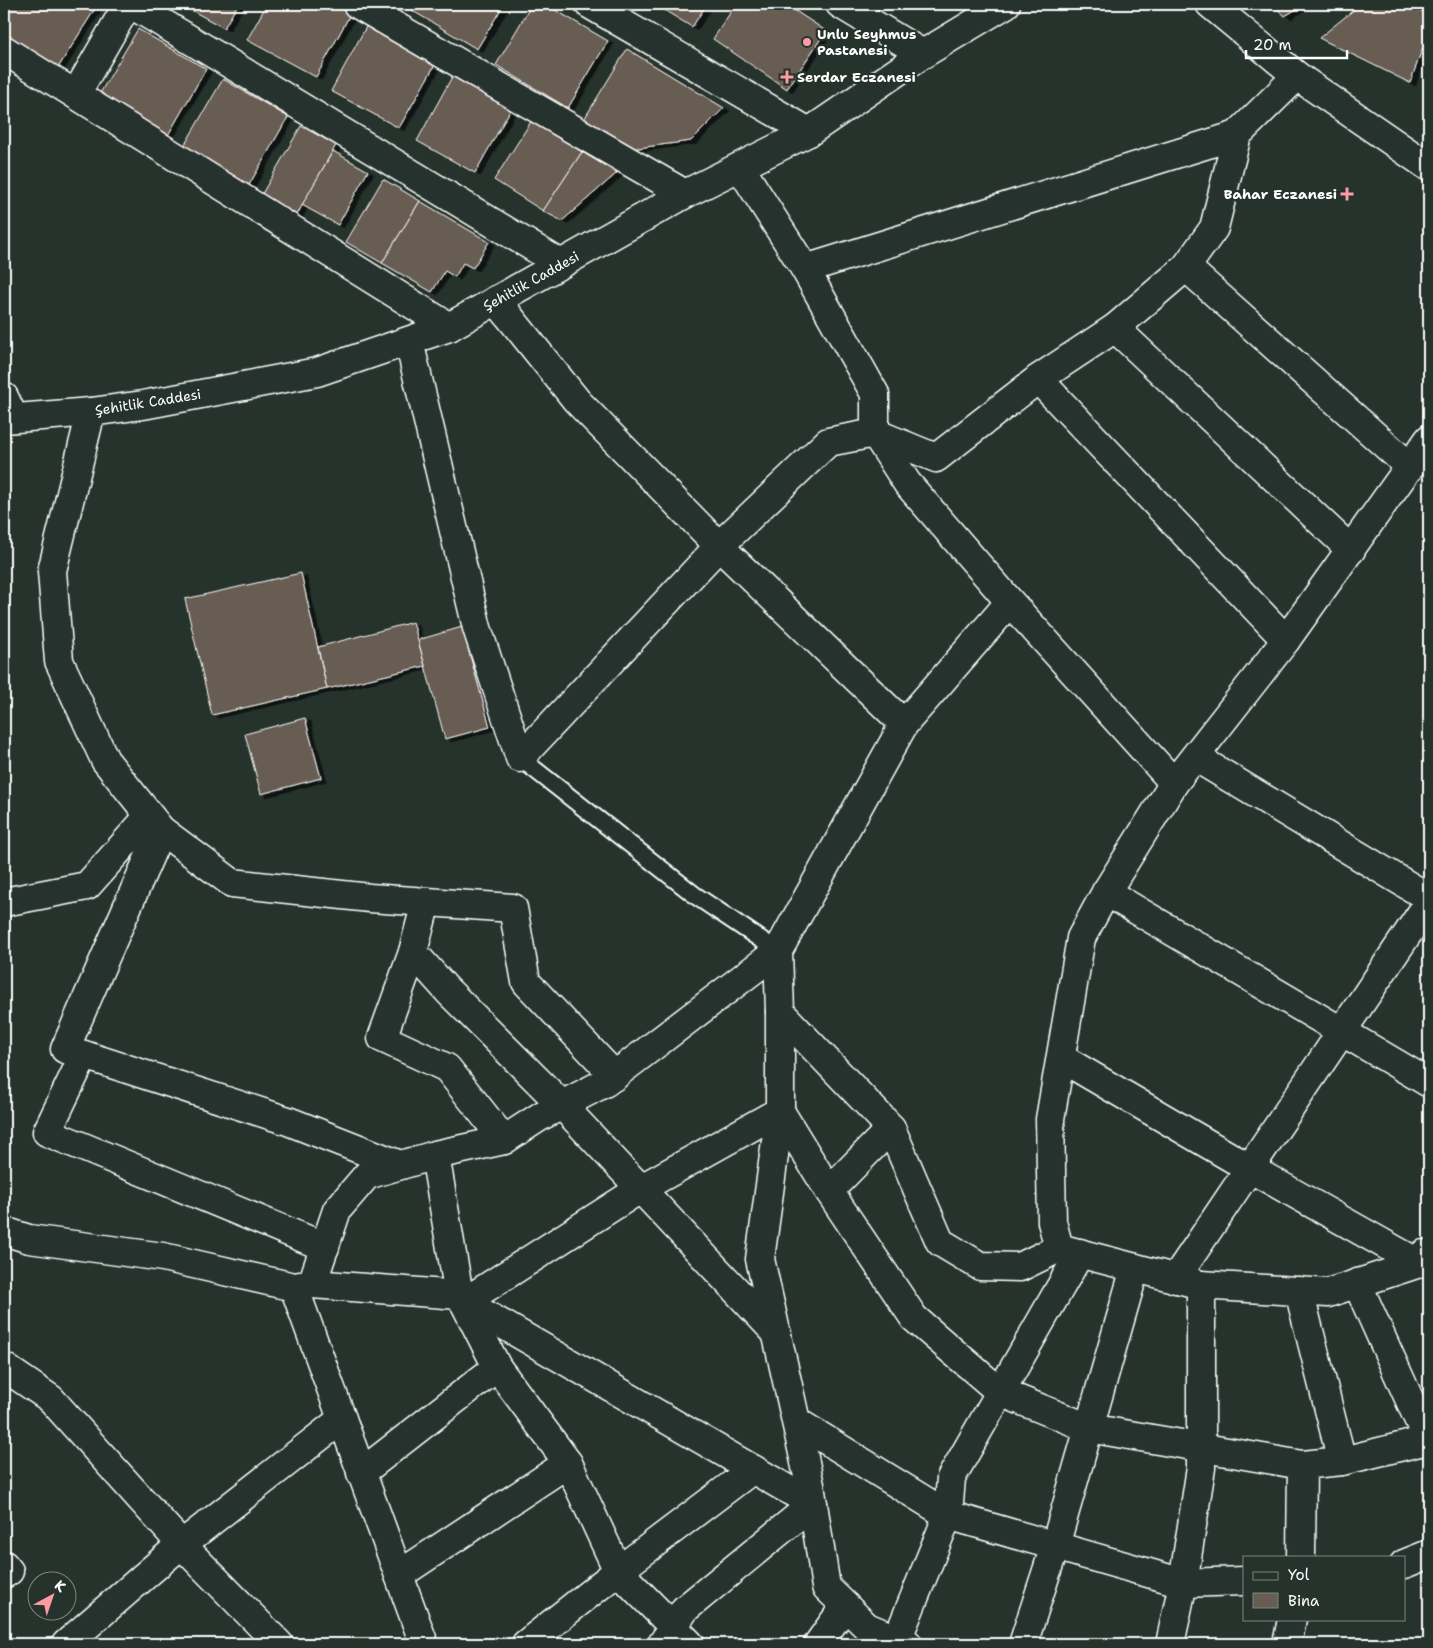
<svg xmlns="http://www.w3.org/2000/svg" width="1433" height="1648" viewBox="0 0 1433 1648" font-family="'Shantell Sans',sans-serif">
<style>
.building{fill:#675d52;stroke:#fff;filter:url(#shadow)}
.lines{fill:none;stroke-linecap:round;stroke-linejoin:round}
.lane-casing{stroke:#fff;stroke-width:20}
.street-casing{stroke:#fff;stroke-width:31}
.secondary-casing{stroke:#fff;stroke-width:31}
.lane{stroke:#26332d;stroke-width:16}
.street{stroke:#26332d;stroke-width:28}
.secondary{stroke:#26332d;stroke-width:28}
.poi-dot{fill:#ff9aa2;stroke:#26332d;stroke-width:2}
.labels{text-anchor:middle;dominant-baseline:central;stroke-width:4.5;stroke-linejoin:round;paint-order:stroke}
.poi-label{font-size:14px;font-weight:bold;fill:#fff;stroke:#26332d;text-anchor:start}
.street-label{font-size:14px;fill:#fff;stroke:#26332d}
</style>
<defs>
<filter id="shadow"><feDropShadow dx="5.5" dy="3" stdDeviation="0" flood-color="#0009"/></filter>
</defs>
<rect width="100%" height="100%" fill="#26332d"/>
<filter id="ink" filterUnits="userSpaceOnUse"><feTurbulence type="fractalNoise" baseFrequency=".02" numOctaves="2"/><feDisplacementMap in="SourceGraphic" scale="10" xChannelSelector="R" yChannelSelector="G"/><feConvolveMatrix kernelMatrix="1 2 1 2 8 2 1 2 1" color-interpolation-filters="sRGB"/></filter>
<g filter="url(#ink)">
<g class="building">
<path d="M 4,4 L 98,4 L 56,71 L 4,37 Z"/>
<path d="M 180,4 L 238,4 L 224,28 Z"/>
<path d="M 267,4 L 339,4 L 352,11 L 316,77 L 247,40 Z"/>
<path d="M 401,4 L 504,4 L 477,49 Z"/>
<path d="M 532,4 L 545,4 L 608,41 L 568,108 L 496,65 Z"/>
<path d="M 654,4 L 707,4 L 692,27 Z"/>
<path d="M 736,4 L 785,4 L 826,31 L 787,89 L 713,39 Z"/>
<path d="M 1272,4 L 1305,4 L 1285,16 Z"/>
<path d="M 1361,4 L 1411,4 L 1429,16 L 1429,30 L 1410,83 L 1319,38 Z"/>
<path d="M 367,25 L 436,63 L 399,128 L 331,91 Z"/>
<path d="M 138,29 L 206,69 L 168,135 L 99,95 Z"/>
<path d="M 627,49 L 724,108 L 691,141 L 630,149 L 583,121 Z"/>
<path d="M 453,75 L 512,107 L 475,173 L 417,141 Z"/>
<path d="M 223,79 L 288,117 L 249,185 L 184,146 Z"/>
<path d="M 532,120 L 582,152 L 543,211 L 494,180 Z"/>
<path d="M 301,126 L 336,145 L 294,220 L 259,199 Z"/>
<path d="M 333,151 L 368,171 L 338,225 L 302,205 Z"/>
<path d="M 582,152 L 617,173 L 562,221 L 543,211 Z"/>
<path d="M 383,179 L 420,201 L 382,263 L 346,242 Z"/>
<path d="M 420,201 L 489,242 L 473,268 L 463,263 L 455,277 L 445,271 L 432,292 L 382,263 Z"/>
<path d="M 301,573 L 327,689 L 212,715 L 185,599 Z"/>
<path d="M 413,622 L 425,666 L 327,689 L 318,647 Z"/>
<path d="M 462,627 L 490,727 L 445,739 L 418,640 Z"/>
<path d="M 305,718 L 321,778 L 261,794 L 245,734 Z"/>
</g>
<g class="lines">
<defs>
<path id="lane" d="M 520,758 L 696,896 L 778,951"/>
<g id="street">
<path d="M 131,4 L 561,264"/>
<path d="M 357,4 L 685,194"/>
<path d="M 589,4 L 809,132"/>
<path d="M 840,4 L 923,54"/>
<path d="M 4,50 L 449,327"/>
<path d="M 76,94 L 128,4"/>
<path d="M 740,167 L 805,269 L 875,394 L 875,433 L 936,458 L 1038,379 L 1115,328 L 1186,267 L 1214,228 L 1237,135"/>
<path d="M 1186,267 L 1410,467"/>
<path d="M 805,269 L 1237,135 L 1297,76"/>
<path d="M 496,300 L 577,401 L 719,546 L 904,724"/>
<path d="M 1115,328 L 1351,550"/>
<path d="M 409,341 L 477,628 L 520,758 L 719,546 L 828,442 L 875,433 L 907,483 L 1010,602 L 1174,783"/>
<path d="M 1038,379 L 1286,640"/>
<path d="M 4,397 L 14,418"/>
<path d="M 91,412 L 52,571 L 59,661 L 105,760 L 161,830 L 232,883 L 370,898 L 513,908 L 526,982 L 615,1076"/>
<path d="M 1429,439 L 1286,640 L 1174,783 L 1106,892 L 1081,938 L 1050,1119 L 1052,1222 L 1059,1248 L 1201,1285 L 1328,1293 L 1429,1260"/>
<path d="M 1195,757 L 1429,898"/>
<path d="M 161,830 L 65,1049 L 84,1055 L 47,1132 L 325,1247"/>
<path d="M 1106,892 L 1429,1083"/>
<path d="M 4,902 L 87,886 L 149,816"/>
<path d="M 426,902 L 413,952 L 448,991 L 562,1105 L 777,1334"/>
<path d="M 413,952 L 382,1038 L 447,1068 L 504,1140"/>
<path d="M 780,1012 L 891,1128 L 940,1242 L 980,1266 L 1020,1267 L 1059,1248"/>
<path d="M 84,1055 L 288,1121 L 400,1165"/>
<path d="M 1061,1058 L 1249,1168 L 1418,1263 L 1424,1254"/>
<path d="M 435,1155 L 459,1295"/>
<path d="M 829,1191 L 891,1128"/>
<path d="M 4,1231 L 29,1239 L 163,1257 L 294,1287 L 312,1284 L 337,1210 L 367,1175 L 435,1155 L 504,1140 L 541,1116 L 606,1082 L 778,951"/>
<path d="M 1175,1279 L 1429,902"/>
<path d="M 1357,1283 L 1429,1443"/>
<path d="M 312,1284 L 459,1295 L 464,1302 L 813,1504 L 685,1609 L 662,1644"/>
<path d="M 294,1287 L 424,1644"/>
<path d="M 1299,1291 L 1342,1461 L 1302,1465 L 1301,1557"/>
<path d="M 4,1367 L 51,1399 L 182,1545 L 279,1644"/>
<path d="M 797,1422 L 948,1515 L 1183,1583 L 1244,1581"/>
<path d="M 1342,1461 L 1428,1440"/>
<path d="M 361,1473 L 497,1367"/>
<path d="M 1404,1564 L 1429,1554"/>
<path d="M 4,1565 L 9,1571 L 4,1574"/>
<path d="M 399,1575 L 568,1463"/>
<path d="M 897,1640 L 948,1515 L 951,1478 L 1080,1253"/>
<path d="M 66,1644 L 171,1553 L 342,1419"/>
<path d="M 526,1644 L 618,1571 L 753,1469"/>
<path d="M 690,1644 L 618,1571 L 568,1463 L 497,1367 L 464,1302 L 640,1189 L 780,1111 L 829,1191 L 914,1318 L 1000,1392 L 1089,1428 L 1302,1465"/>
<path d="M 818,1644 L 845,1606"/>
<path d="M 908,1644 L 867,1627 L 826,1587 L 810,1485 L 760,1259 L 780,1111 L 780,1012 L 778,951 L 904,724 L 1010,602"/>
<path d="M 1023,1644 L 1055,1546 L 1135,1268"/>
<path d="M 1170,1644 L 1183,1583 L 1201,1468 L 1201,1285"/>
<path d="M 1287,1644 L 1292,1619"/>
</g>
<g id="secondary">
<path d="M 1210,4 L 1297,76 L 1429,167"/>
<path d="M 4,419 L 91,412 L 143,405 L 317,372 L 449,327 L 685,194 L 809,132 L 923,54 L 1006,4"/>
</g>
</defs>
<use href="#lane" class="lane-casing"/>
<use href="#street" class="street-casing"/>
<use href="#secondary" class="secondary-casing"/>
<use href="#lane" class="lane"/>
<use href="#street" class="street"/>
<use href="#secondary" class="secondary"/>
</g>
</g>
<g class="poi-dot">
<circle cx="807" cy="42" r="5"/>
<path d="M784.5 69.5h5v5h5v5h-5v5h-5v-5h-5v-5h5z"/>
<path d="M1344.5 186.5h5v5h5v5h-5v5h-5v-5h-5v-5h5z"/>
</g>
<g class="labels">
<g class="poi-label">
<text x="817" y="34">Unlu Seyhmus<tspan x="817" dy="16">Pastanesi</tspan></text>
<text x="797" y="77">Serdar Eczanesi</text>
<text x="1337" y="194" text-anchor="end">Bahar Eczanesi</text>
</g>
<g class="street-label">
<text transform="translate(531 281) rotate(-29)">Şehitlik Caddesi</text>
<text transform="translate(148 402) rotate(-9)">Şehitlik Caddesi</text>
</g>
</g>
<rect width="1433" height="1648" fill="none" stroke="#26332d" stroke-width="20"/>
<rect x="10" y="10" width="1413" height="1628" fill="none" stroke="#fff" stroke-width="2" filter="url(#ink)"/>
<rect x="1243" y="1556" width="162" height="65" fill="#26332d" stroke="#7d8581"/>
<rect x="1253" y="1572" width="25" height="8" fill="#26332d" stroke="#7d8581"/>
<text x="1288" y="1580" font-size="15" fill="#ffffff">Yol</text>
<rect x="1253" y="1593" width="25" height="15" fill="#675d52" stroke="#7d8581"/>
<text x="1288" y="1606" font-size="15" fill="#ffffff">Bina</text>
<g transform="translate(52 1596) rotate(40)"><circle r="24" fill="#26332d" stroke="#7d8581"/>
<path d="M0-4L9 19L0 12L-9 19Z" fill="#ff9aa2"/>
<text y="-8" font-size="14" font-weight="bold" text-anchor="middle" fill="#ffffff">K</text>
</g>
<path d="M1246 50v8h101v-8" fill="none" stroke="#ffffff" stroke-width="2.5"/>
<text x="1253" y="50" font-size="15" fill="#ffffff" stroke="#26332d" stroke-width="4" paint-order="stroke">20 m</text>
</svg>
